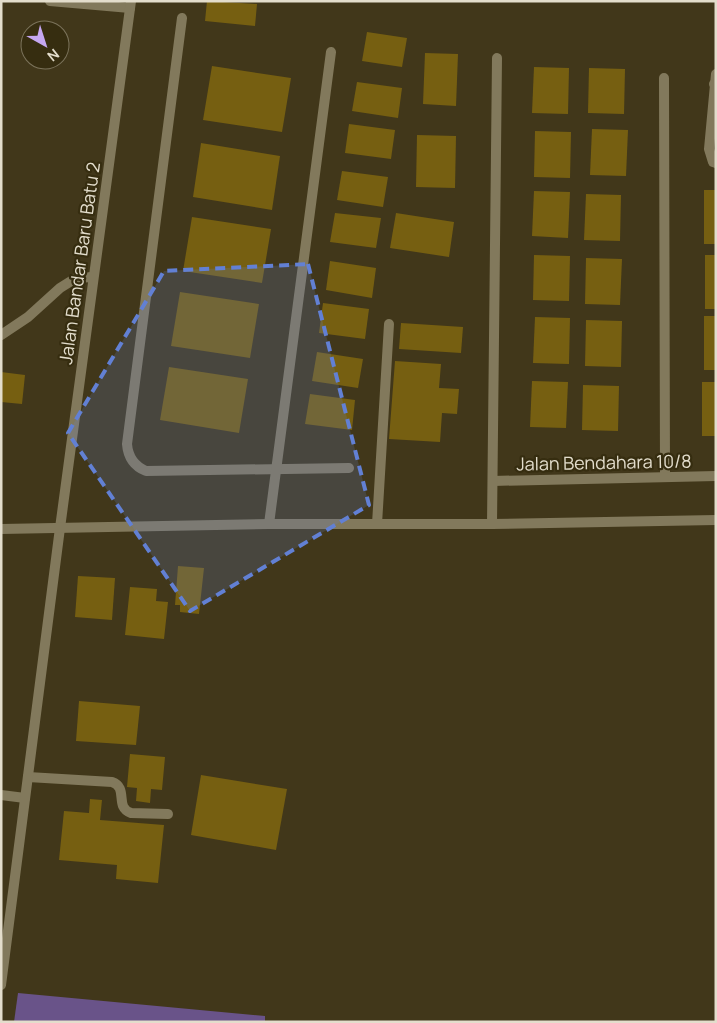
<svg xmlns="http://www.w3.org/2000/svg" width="717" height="1023" viewBox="0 0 717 1023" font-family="Manrope,sans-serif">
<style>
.green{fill:#695389}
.building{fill:#765f11}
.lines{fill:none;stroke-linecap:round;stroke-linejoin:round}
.service{stroke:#82795c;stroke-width:10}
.minor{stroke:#82795c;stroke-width:10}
.tertiary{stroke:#82795c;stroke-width:10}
.marked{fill:#6280d4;fill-opacity:0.2;stroke:#6280d4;stroke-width:4;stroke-dasharray:10 6;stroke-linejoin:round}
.labels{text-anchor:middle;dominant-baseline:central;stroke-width:4.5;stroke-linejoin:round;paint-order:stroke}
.street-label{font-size:18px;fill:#e3ddcc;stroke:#362d10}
</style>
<rect width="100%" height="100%" fill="#41371a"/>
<path class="green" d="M 18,993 L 265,1016 L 265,1022 L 14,1022 Z"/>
<g class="building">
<path d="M 207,1 L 257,4 L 255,26 L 205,21 Z"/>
<path d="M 367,32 L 407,38 L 402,67 L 362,61 Z"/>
<path d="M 425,53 L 458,54 L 456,106 L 423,104 Z"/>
<path d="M 212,66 L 291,78 L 282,132 L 203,120 Z"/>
<path d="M 534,67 L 569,68 L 568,114 L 532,113 Z"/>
<path d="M 589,68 L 625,69 L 624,114 L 588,113 Z"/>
<path d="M 357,82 L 402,88 L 398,118 L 352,111 Z"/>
<path d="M 349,124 L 395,130 L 391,159 L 345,153 Z"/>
<path d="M 592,129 L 628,130 L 626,176 L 590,175 Z"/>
<path d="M 535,131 L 571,132 L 570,178 L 534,177 Z"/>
<path d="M 417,135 L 456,136 L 455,188 L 416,187 Z"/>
<path d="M 201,143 L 280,156 L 272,210 L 193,197 Z"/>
<path d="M 342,171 L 388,177 L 383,207 L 337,200 Z"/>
<rect x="704" y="190" width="12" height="54"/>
<path d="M 534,191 L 570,192 L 568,238 L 532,236 Z"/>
<path d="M 586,194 L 621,195 L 620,241 L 584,240 Z"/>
<path d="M 335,213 L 381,218 L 376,248 L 330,242 Z"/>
<path d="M 396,213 L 454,222 L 449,257 L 390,248 Z"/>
<path d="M 192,217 L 271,229 L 262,283 L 183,271 Z"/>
<path d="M 534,255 L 570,256 L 569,301 L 533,300 Z"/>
<rect x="705" y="255" width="11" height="54"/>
<path d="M 586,258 L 622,259 L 620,305 L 585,304 Z"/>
<path d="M 330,261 L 376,268 L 372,298 L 326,290 Z"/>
<path d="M 180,292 L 259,304 L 250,358 L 171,346 Z"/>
<path d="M 323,303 L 369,309 L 365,339 L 319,333 Z"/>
<rect x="704" y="316" width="12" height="54"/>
<path d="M 535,317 L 570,318 L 569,364 L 533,363 Z"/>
<path d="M 586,320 L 622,321 L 621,367 L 585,366 Z"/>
<path d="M 401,323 L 463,327 L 461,353 L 399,349 Z"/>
<path d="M 317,352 L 363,359 L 358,388 L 312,381 Z"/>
<path d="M 395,361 L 441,364 L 439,388 L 459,389 L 457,414 L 442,413 L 440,442 L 389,439 Z"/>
<path d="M 169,367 L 248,379 L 239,433 L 160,420 Z"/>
<path d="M 1,372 L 25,375 L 22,404 L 1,402 Z"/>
<path d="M 532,381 L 568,382 L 566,428 L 530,427 Z"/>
<rect x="702" y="382" width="14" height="54"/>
<path d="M 583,385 L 619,386 L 618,431 L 582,430 Z"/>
<path d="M 310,394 L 355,400 L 352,430 L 305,424 Z"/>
<path d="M 178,566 L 204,568 L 199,614 L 180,612 L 180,605 L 175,605 Z"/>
<path d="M 78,576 L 115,578 L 112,620 L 75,617 Z"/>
<path d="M 130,587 L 157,589 L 156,601 L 168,602 L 164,639 L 125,635 Z"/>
<path d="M 79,701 L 140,706 L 136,745 L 76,741 Z"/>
<path d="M 130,754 L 165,757 L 162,790 L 151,789 L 150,803 L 136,801 L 137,788 L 127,787 Z"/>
<path d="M 201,775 L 287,789 L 276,850 L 191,835 Z"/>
<path d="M 90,799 L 102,800 L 100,820 L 164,825 L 158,883 L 116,879 L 117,865 L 59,860 L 64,811 L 89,813 Z"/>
</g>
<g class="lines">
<g class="service">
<path d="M 50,1 L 130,8"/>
<path d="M 716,74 L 709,149 L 713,162 L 716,163"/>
<path d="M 1,335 L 28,317 L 60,288 L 76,278 L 93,277"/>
<path d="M 377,524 L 389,324"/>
<path d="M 28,777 L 112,782 C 129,788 114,807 131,813 L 168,814"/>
</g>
<g class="minor">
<path d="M 182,18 L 127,444 C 128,457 134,466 146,471 L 349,468"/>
<path d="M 664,78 L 665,477"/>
<path d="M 714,84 L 716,84"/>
<path d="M 493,481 L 716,476"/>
<path d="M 269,524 L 331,52"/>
<path d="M 492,524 L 497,58"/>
<path d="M 1,795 L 25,798"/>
<path d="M 1,985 L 60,528 L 131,1"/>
</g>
<path class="tertiary" d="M 1,529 L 269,524 L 492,524 L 716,520"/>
</g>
<path class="marked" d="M 308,264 L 369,505 L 190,611 L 68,433 L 164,271 Z"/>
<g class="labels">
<g class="street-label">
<text transform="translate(79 263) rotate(-82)">Jalan Bandar Baru Batu 2</text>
<text transform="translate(604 462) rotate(-1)">Jalan Bendahara 10/8</text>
</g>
</g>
<rect width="717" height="1023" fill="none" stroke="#e3ddcc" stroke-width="5"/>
<g transform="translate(45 45) rotate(141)"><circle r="24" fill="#362d10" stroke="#7b735b"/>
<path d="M0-4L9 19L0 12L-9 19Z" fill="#c5a7f1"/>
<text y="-8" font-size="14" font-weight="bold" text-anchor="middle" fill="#e3ddcc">N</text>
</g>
</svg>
